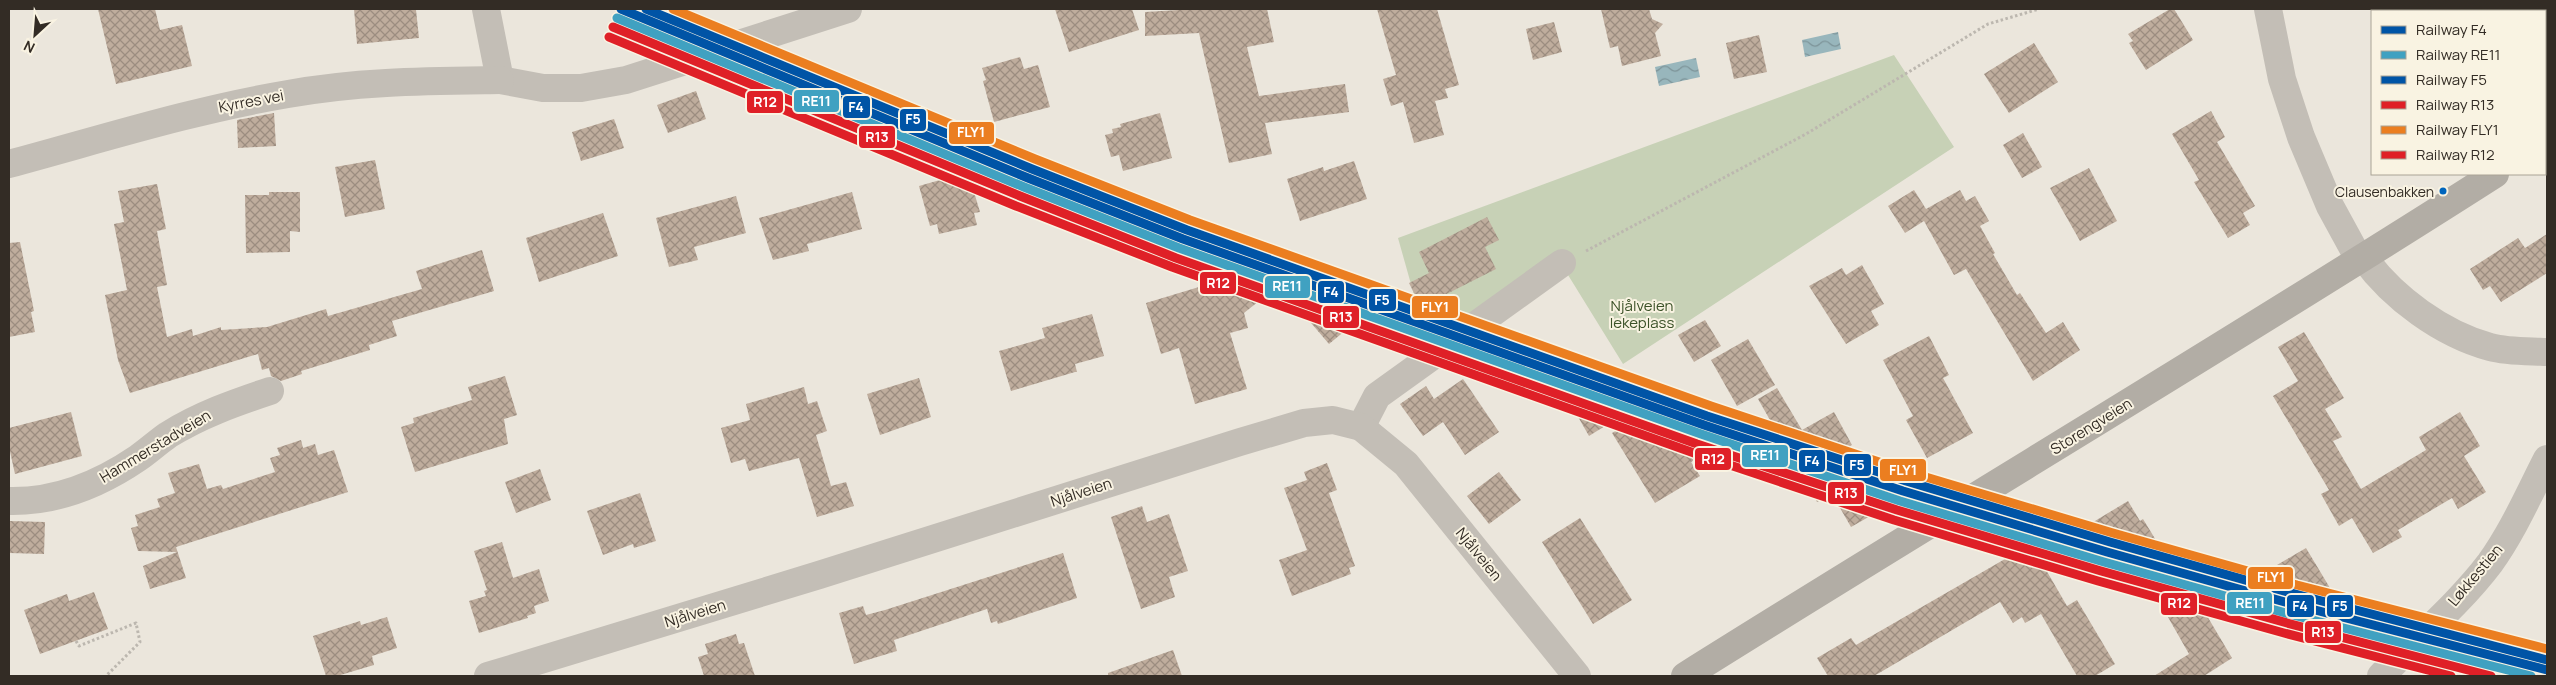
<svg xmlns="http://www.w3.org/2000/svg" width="2556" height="685" viewBox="0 0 2556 685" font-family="Manrope,sans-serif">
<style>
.green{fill:#c7d1b6}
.water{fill:url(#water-waves)}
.building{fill:url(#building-cross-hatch)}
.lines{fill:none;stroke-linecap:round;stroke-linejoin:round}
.path{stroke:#bcb7af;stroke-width:3;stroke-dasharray:2.5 2.5;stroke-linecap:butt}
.minor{stroke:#c3beb6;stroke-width:28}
.major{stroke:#b2ada5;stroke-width:28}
.rail-1-casing{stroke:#f9f3e2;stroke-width:12}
.rail-2-casing{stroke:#f9f3e2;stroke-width:12}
.rail-3-casing{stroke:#f9f3e2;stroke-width:12}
.rail-4-casing{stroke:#f9f3e2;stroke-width:12}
.rail-5-casing{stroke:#f9f3e2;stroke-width:12}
.rail-6-casing{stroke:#f9f3e2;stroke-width:12}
.rail-1{stroke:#0054a6;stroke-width:9}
.rail-2{stroke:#40a1c1;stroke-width:9}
.rail-3{stroke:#0054a6;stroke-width:9}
.rail-4{stroke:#df2027;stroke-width:9}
.rail-5{stroke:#eb7e20;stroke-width:9}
.rail-6{stroke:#df2027;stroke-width:9}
.bus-dot{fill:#0065bd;stroke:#f9f3e2;stroke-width:2}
.labels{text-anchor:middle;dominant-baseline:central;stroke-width:4;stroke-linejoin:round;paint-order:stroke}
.bus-label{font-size:14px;fill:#332c25;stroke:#f9f3e2;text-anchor:end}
.street-label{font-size:15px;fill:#332c25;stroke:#f9f3e2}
.park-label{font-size:15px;fill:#3b5228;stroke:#f9f3e2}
.line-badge{stroke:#f9f3e2;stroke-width:2}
.badge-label{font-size:14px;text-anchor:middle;font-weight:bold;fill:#fff}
</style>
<defs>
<pattern id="water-waves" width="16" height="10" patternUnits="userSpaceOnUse" patternTransform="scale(1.25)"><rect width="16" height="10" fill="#98b6bc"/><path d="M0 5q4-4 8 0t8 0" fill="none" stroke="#7d9499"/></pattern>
<pattern id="building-cross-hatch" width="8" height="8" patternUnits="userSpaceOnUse" patternTransform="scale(1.25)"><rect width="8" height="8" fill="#bfad9d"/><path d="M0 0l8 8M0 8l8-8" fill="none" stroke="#9c8d80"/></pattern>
</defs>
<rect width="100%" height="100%" fill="#ebe6dc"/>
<path class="green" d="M 1894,55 L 1954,147 L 1623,364 L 1560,262 L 1461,329 L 1427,341 L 1398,238 Z"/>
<g class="water">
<path d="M 1838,32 L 1841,49 L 1805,57 L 1802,40 Z"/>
<path d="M 1696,58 L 1700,77 L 1659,86 L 1655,67 Z"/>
</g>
<g class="building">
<path d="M 98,9 L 155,9 L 160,30 L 182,25 L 192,66 L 116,84 Z"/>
<path d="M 354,9 L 416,10 L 419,38 L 357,44 Z"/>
<path d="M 1055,9 L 1132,9 L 1139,30 L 1069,52 Z"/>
<path d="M 1196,9 L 1267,9 L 1274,42 L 1247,47 L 1259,96 L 1345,84 L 1349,112 L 1265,123 L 1272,154 L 1229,163 L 1199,33 L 1145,36 L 1145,12 Z"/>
<path d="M 1377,9 L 1437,9 L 1459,85 L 1445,89 L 1448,98 L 1435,101 L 1444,135 L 1414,143 L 1403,102 L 1391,106 L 1383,79 L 1396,75 Z"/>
<path d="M 1601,9 L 1649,9 L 1652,19 L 1663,24 L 1655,33 L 1661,56 L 1622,66 L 1618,46 L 1610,48 Z"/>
<path d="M 2170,9 L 2174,9 L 2193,40 L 2146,70 L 2129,43 L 2133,41 L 2128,34 Z"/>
<path d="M 1554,22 L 1562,52 L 1533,60 L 1526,29 Z"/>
<path d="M 1759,35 L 1767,72 L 1734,79 L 1726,43 Z"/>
<path d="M 2034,43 L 2058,82 L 2009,113 L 1984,74 Z"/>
<path d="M 1020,57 L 1024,69 L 1038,65 L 1050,107 L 994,122 L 983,81 L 986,80 L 982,68 Z"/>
<path d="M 803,69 L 809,98 L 780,104 L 775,74 Z"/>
<path d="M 696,91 L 706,119 L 668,133 L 657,105 Z"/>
<path d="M 2211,111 L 2225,137 L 2217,142 L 2255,206 L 2243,213 L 2250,225 L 2228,238 L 2194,182 L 2199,180 L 2172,134 Z"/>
<path d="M 274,113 L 276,146 L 238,148 L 237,120 Z"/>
<path d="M 1160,113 L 1172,158 L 1123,171 L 1119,155 L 1111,157 L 1105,135 L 1113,133 L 1112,129 L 1121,127 L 1120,124 Z"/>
<path d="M 614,119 L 624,148 L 581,161 L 572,132 Z"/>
<path d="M 2023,133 L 2042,167 L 2022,178 L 2003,145 Z"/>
<path d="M 375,160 L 385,209 L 345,217 L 335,167 Z"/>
<path d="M 1354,161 L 1367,199 L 1300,221 L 1287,179 L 1323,167 L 1324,171 Z"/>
<path d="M 2089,168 L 2117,221 L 2080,241 L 2050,188 Z"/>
<path d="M 968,172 L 980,212 L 974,213 L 977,225 L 939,234 L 937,224 L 930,226 L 919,186 Z"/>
<path d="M 157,184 L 166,229 L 157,231 L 167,285 L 157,287 L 167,337 L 192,329 L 193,336 L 221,327 L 221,330 L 267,327 L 326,309 L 328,316 L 422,289 L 416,271 L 482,250 L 494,291 L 392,321 L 397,336 L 369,345 L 370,350 L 301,371 L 302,374 L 281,381 L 271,376 L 269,368 L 262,370 L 258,354 L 130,393 L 118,360 L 105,295 L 127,290 L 114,224 L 124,222 L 118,191 Z"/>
<path d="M 1914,190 L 1926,209 L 1960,190 L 1966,201 L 1975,196 L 1989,221 L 1980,226 L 1995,253 L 1993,254 L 2017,295 L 2020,293 L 2046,333 L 2063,322 L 2080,350 L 2033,381 L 1966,269 L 1954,275 L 1924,221 L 1905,233 L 1888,206 Z"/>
<path d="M 269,192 L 300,192 L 300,232 L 290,231 L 290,252 L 246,253 L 245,195 L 269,195 Z"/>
<path d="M 852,192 L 862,229 L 807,244 L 809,251 L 773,260 L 759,218 Z"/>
<path d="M 736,196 L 746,233 L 694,247 L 698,260 L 669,267 L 656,218 Z"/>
<path d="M 603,213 L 618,256 L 539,282 L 526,238 Z"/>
<path d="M 1487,217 L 1499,240 L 1485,247 L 1496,269 L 1421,307 L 1409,283 L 1429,273 L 1419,252 Z"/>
<path d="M 2547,234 L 2547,273 L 2501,302 L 2490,286 L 2483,290 L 2470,269 L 2518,238 L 2525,248 Z"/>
<path d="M 20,242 L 34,311 L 31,312 L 35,332 L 9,337 L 9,243 Z"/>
<path d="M 1258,260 L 1279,285 L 1244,313 L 1248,328 L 1230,333 L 1247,389 L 1195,404 L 1179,348 L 1161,354 L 1146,303 L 1242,274 Z"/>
<path d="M 1319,264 L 1342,292 L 1332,301 L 1352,325 L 1329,344 L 1282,289 L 1303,271 L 1306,275 Z"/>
<path d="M 1862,265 L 1884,304 L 1871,311 L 1879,325 L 1846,344 L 1809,286 L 1842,268 L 1846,275 Z"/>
<path d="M 1092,314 L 1104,356 L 1075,364 L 1077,372 L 1075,372 L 1011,391 L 999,351 L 1045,338 L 1042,328 Z"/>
<path d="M 1705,320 L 1721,346 L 1694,362 L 1678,335 Z"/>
<path d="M 2304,332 L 2344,398 L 2325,409 L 2342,437 L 2333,441 L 2361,489 L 2426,450 L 2419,437 L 2460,412 L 2480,446 L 2464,456 L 2486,492 L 2458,509 L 2452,498 L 2398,530 L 2402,537 L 2373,553 L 2352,518 L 2339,526 L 2321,494 L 2329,490 L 2273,396 L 2298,381 L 2278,347 Z"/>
<path d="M 1929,336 L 1949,375 L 1943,378 L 1973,433 L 1927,458 L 1906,420 L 1913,416 L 1883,360 Z"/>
<path d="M 1748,339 L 1775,385 L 1737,406 L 1711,360 Z"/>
<path d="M 505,376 L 517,415 L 504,419 L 508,444 L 415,472 L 401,427 L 414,423 L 413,418 L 472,400 L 468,387 Z"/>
<path d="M 919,378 L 931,417 L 880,435 L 867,394 Z"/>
<path d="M 1463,379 L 1499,432 L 1465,455 L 1443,422 L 1423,436 L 1400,404 L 1426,386 L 1434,399 Z"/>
<path d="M 804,387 L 808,404 L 817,401 L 827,431 L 816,435 L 831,486 L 846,482 L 854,506 L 817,517 L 799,458 L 749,471 L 745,459 L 731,463 L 721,428 L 750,420 L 746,404 Z"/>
<path d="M 1777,388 L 1802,430 L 1834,412 L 1852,445 L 1843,450 L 1879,511 L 1851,527 L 1832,494 L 1817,502 L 1758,399 Z"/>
<path d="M 1597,394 L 1613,421 L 1589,436 L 1573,408 Z"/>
<path d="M 1684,409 L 1709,451 L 1691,462 L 1700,476 L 1655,503 L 1612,433 L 1633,421 L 1642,435 Z"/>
<path d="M 71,412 L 82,456 L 15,474 L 9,447 L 9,428 Z"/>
<path d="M 301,440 L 303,448 L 315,444 L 318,455 L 334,450 L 348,492 L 176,547 L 186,578 L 150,589 L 143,566 L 177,552 L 138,551 L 131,528 L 138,526 L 135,515 L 160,507 L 157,499 L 175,493 L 168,473 L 199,464 L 207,489 L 221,485 L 223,489 L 275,472 L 270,458 L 280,455 L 277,448 Z"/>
<path d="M 1327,463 L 1337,490 L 1329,493 L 1355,566 L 1349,568 L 1351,574 L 1292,596 L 1279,560 L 1307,550 L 1284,488 L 1307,480 L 1304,472 Z"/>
<path d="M 540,469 L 551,500 L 516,513 L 505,482 Z"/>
<path d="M 1499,472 L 1521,500 L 1489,524 L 1467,496 Z"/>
<path d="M 640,493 L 656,541 L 634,548 L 633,544 L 603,555 L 587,511 Z"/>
<path d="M 2128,501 L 2140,521 L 2143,519 L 2193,601 L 2197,599 L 2232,658 L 2204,676 L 2154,676 L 2189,654 L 2152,589 L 2139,597 L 2127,577 L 2123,579 L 2090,524 Z"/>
<path d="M 1142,506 L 1147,522 L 1169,514 L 1188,571 L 1169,577 L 1175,597 L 1141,609 L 1111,517 Z"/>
<path d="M 1580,518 L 1632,600 L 1593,624 L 1542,542 Z"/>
<path d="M 9,521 L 45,522 L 44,554 L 9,553 Z"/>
<path d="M 502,542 L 513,578 L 539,569 L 549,601 L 534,606 L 536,613 L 527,616 L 528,618 L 479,633 L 469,601 L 486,596 L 484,591 L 487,590 L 474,551 Z"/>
<path d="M 2031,544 L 2067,606 L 2077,600 L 2115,664 L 2095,676 L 2077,676 L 2041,614 L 2025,623 L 2022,617 L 2013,623 L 2000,602 L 1874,676 L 1828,676 L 1817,658 L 1851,638 L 1856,645 Z"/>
<path d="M 2306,548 L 2330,588 L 2300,606 L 2305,614 L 2276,631 L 2248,582 Z"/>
<path d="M 1063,553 L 1077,598 L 998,624 L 997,621 L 991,623 L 987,609 L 894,640 L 897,651 L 854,664 L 839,613 L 863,606 L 866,615 L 885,610 Z"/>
<path d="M 94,592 L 108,629 L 40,654 L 24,610 L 67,594 L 69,601 Z"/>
<path d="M 387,617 L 397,648 L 372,656 L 374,665 L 337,676 L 326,676 L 313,636 L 360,621 L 361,625 Z"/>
<path d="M 736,634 L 739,644 L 744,643 L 755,676 L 704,676 L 698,657 L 708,654 L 705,644 Z"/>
<path d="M 1173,650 L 1182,676 L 1108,676 L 1108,673 Z"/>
</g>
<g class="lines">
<g class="path">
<path d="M 1586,251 L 1806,134 L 1988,24 L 2039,9"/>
<path d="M 76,641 L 79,646 L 136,623 L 140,642 L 106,676"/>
</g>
<g class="minor">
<path d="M 486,9 L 500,80 L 543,88 L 581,88 L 626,80 L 848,9"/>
<path d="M 2268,9 L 2282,79 L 2301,137 L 2330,206 L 2360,261"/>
<path d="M 9,164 C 102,139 193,110 288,94 C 358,81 430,81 500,80"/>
<path d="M 2364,258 C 2393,298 2442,334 2490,347 C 2508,352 2529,351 2547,352"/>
<path d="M 1361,427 L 1377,396 L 1562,263"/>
<path d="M 9,501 C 55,502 100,484 138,458 C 148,451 158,442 168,435 C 200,415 234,403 270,391"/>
<path d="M 488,676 L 819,575 L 1240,442 L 1304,423 L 1333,420 L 1361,427 L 1406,464 L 1577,676"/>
<path d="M 2381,676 C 2417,639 2459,604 2490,563 C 2513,531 2529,494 2547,459"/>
</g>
<g class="major">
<path d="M 2545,143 L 2547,142"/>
<path d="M 1685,676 C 1954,507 2228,345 2495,174"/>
</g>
<defs>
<path id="rail-1" d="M 621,9 L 1028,178 L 1183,239 L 1704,425 L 1903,491 L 2107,552 L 2292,604 L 2547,670"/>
<path id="rail-2" d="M 617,18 L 1024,187 L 1179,248 L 1701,434 L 1900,501 L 2104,562 L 2289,614 L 2531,676"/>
<path id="rail-3" d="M 646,9 L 1032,169 L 1187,230 L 1707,416 L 1906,481 L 2110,542 L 2295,594 L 2547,660"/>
<path id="rail-4" d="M 613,27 L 1020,196 L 1176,258 L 1697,444 L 1897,510 L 2101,571 L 2287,623 L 2491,676"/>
<path id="rail-5" d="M 673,9 L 1035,159 L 1190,220 L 1711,406 L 1909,472 L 2113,533 L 2297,585 L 2547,649"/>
<path id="rail-6" d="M 609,37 L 1016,206 L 1172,267 L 1694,453 L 1894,520 L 2098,581 L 2284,633 L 2451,676"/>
</defs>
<use href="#rail-1" class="rail-1-casing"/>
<use href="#rail-2" class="rail-2-casing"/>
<use href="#rail-3" class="rail-3-casing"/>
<use href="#rail-4" class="rail-4-casing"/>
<use href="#rail-5" class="rail-5-casing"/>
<use href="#rail-6" class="rail-6-casing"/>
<use href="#rail-1" class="rail-1"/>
<use href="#rail-2" class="rail-2"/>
<use href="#rail-3" class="rail-3"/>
<use href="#rail-4" class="rail-4"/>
<use href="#rail-5" class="rail-5"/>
<use href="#rail-6" class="rail-6"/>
</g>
<circle class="bus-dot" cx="2443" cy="191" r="4.5"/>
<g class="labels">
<g class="bus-label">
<text x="2434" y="191">Clausenbakken</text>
</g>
<g class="street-label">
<text transform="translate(251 101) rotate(-11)">Kyrres vei</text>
<text transform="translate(2091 426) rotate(-32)">Storengveien</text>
<text transform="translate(155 446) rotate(-31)">Hammerstadveien</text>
<text transform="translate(1081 492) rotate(-18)">Njålveien</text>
<text transform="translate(1479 554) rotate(51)">Njålveien</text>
<text transform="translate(2475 575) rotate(-50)">Løkkestien</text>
<text transform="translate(695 613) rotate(-17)">Njålveien</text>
</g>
<g class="park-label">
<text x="1642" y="305">Njålveien<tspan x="1642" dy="17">lekeplass</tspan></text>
</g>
</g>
<g class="line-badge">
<rect x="793" y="89" width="47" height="24" rx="5" fill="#40a1c1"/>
<rect x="746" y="90" width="38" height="24" rx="5" fill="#df2027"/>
<rect x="842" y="95" width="29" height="24" rx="5" fill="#0054a6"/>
<rect x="899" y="108" width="28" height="24" rx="5" fill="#0054a6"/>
<rect x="948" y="121" width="47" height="24" rx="5" fill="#eb7e20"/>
<rect x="858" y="125" width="38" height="24" rx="5" fill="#df2027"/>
<rect x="1199" y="271" width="38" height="24" rx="5" fill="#df2027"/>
<rect x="1264" y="275" width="47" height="24" rx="5" fill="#40a1c1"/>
<rect x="1317" y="280" width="28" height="24" rx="5" fill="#0054a6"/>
<rect x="1368" y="288" width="29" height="24" rx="5" fill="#0054a6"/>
<rect x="1411" y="295" width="48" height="24" rx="5" fill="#eb7e20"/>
<rect x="1322" y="305" width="38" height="24" rx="5" fill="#df2027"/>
<rect x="1741" y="444" width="48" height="24" rx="5" fill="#40a1c1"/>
<rect x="1694" y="447" width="38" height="24" rx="5" fill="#df2027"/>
<rect x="1798" y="449" width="28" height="24" rx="5" fill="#0054a6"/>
<rect x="1843" y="453" width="29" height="24" rx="5" fill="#0054a6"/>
<rect x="1879" y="458" width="48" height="24" rx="5" fill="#eb7e20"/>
<rect x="1827" y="481" width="38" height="24" rx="5" fill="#df2027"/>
<rect x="2247" y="566" width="47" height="24" rx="5" fill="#eb7e20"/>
<rect x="2226" y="591" width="47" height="24" rx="5" fill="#40a1c1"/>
<rect x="2160" y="592" width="38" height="24" rx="5" fill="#df2027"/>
<rect x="2326" y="594" width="28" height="24" rx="5" fill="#0054a6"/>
<rect x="2286" y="594" width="29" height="24" rx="5" fill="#0054a6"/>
<rect x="2304" y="620" width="38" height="24" rx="5" fill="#df2027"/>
</g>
<g class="badge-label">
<text x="816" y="106">RE11</text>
<text x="765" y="107">R12</text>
<text x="856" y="112">F4</text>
<text x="913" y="124">F5</text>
<text x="971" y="137">FLY1</text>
<text x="877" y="142">R13</text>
<text x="1218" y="288">R12</text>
<text x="1287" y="291">RE11</text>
<text x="1331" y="297">F4</text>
<text x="1382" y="305">F5</text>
<text x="1435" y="312">FLY1</text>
<text x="1341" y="322">R13</text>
<text x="1765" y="460">RE11</text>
<text x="1713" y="464">R12</text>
<text x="1812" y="466">F4</text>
<text x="1857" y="470">F5</text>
<text x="1903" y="475">FLY1</text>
<text x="1846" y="498">R13</text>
<text x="2271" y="582">FLY1</text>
<text x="2250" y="608">RE11</text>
<text x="2179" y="608">R12</text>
<text x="2340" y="611">F5</text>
<text x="2300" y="611">F4</text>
<text x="2323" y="637">R13</text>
</g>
<rect width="2556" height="685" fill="none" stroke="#332c25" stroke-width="20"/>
<rect x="2371" y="10" width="175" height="165" fill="#f9f3e2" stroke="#aaa396"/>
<rect x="2381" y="26" width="25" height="8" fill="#0054a6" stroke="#aaa396"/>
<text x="2416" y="35" font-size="15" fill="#332c25">Railway F4</text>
<rect x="2381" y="51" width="25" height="8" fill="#40a1c1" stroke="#aaa396"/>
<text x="2416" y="60" font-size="15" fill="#332c25">Railway RE11</text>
<rect x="2381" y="76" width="25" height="8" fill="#0054a6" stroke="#aaa396"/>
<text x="2416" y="85" font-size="15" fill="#332c25">Railway F5</text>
<rect x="2381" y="101" width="25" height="8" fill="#df2027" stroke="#aaa396"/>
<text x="2416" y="110" font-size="15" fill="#332c25">Railway R13</text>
<rect x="2381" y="126" width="25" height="8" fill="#eb7e20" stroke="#aaa396"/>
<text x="2416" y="135" font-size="15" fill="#332c25">Railway FLY1</text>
<rect x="2381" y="151" width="25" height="8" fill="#df2027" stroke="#aaa396"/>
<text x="2416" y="160" font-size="15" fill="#332c25">Railway R12</text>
<g transform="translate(35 35) rotate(206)" stroke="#f9f3e2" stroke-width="4" paint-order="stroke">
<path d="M0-4L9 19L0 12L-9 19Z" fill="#332c25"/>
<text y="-8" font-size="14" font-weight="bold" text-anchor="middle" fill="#332c25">N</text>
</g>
</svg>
